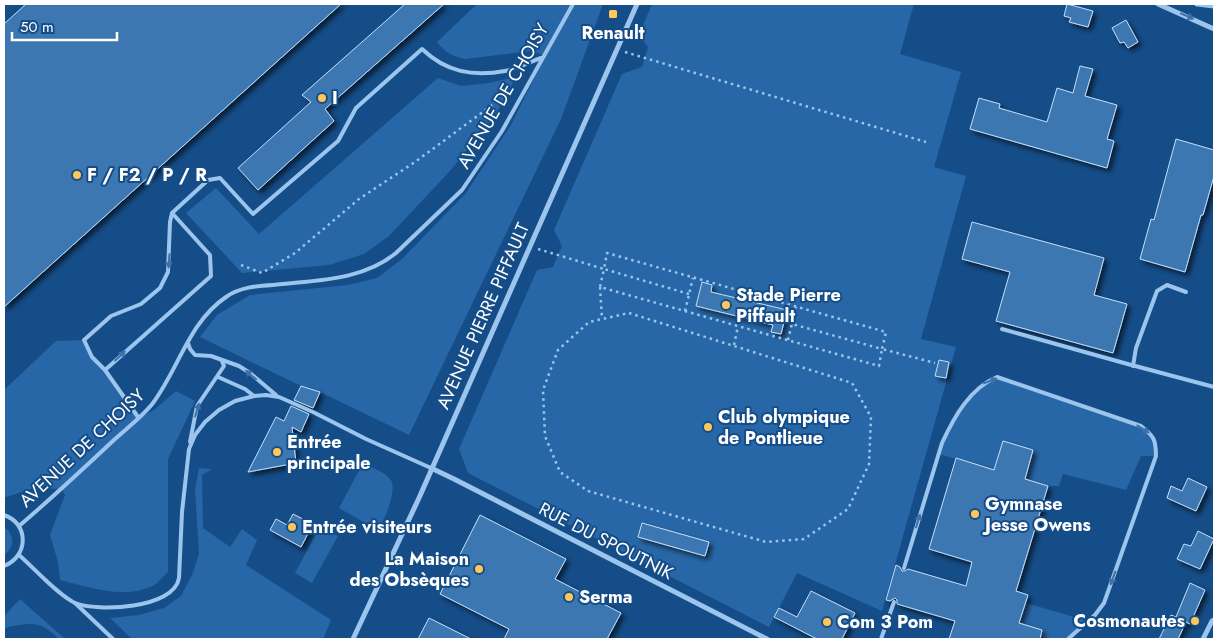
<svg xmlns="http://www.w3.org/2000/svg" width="1218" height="643" viewBox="0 0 1218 643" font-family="Jost,sans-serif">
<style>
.green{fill:#2867a7}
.building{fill:#3d77b2;stroke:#c2defb;filter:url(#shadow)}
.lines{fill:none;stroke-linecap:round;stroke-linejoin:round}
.path{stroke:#9cc5ee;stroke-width:2.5;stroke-dasharray:2.5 4;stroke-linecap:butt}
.service{stroke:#9cc5ee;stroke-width:4}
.minor{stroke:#9cc5ee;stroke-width:5}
.oneway{fill:#3e71a7}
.poi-dot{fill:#ffc759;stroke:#154d88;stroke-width:2}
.labels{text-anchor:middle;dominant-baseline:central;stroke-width:4;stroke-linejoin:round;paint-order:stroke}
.poi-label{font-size:18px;font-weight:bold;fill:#fff;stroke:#154d88;text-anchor:start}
.street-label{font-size:18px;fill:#fff;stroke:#154d88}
</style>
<defs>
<filter id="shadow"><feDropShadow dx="3.5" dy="3.5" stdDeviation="2.5" flood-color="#0009"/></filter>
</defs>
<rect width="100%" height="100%" fill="#154d88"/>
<g class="green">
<path d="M 477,4 L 603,4 L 561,119 L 409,435 L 320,392 L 301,386 L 200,337 L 217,315 L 250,295 L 348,285 L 377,278 L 402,259 L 466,193 L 511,125 L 545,56 L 531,51 L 465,59 C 451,56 445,52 437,42 Z"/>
<path d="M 652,4 L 914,4 L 900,54 L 961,72 L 934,167 L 966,176 L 921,339 L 956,347 L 882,611 L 797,573 L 769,627 L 468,473 L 459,449 L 537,270 L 553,267 L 562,246 L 554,230 L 622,74 L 642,67 L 648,47 L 639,35 Z"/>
<path d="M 516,77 L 496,114 L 449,172 L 389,236 L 364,254 L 329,265 L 242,273 L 186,213 L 216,188 L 259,234 L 438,78 L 461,86 L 489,83 Z"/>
<path d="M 84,340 L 92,357 L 105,370 L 139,418 L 154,410 L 176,391 L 195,401 L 168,459 L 168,572 C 163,576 157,585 150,587 C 122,599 89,587 60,580 L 58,562 L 50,535 L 65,495 L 62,489 L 34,488 L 6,497 L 4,497 L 4,390 L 56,341 Z"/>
<path d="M 997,377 L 1141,426 L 1156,443 L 1156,456 L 1141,456 L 1126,490 L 1063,474 L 1059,486 L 1048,486 L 1025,479 L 1033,450 L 1003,441 L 995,470 L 939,454 L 951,423 L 975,390 Z"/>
<path d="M 363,463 C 371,467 385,472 390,479 C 399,489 383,520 379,531 L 339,508 Z"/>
<path d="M 199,468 L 212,469 L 202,475 L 203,528 L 230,547 L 242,529 L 257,540 L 246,565 L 331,620 L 323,639 L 132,639 L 110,618 L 139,615 L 164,608 L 181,596 L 192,575 L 199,554 L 195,490 Z"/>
<path d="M 320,526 L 338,536 L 312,583 L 295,573 Z"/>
<path d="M 4,527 C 15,535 15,547 4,555 Z"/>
<path d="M 20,599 L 65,639 L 59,639 C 45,626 39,622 20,625 C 14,626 9,626 4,629 L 4,616 Z"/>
<path d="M 1026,603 L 1088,621 L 1068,639 L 1040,639 L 1042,631 L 1019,623 Z"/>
</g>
<g class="building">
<path d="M 26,4 L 341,4 L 4,307 L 4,24 Z"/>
<path d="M 405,4 L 444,4 L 325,109 L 334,121 L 258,190 L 238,168 L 311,102 L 302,95 Z"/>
<path d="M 1067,4 L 1093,11 L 1088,27 L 1069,22 L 1071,18 L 1064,16 Z"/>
<path d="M 1126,20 L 1138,42 L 1128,48 L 1124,42 L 1120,43 L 1112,28 Z"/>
<path d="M 1080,66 L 1093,69 L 1085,96 L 1117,105 L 1107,139 L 1114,141 L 1107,168 L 970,129 L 979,98 L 1000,104 L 999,108 L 1047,122 L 1057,88 L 1073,93 Z"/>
<path d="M 1176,139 L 1214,150 L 1214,176 L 1203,215 L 1201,215 L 1185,272 L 1140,259 L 1151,219 L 1154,220 Z"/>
<path d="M 972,222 L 1104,258 L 1094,295 L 1127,304 L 1113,353 L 996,321 L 1010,272 L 962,259 Z"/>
<path d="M 702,282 L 712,285 L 711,292 L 787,310 L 781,334 L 771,332 L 773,325 L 696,306 Z"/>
<path d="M 939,360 L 949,362 L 946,378 L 935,376 Z"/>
<path d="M 301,386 L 320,392 L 313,408 L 294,400 Z"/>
<path d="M 291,406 L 309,414 L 301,432 L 292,427 L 296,463 L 248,472 L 276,417 L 284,421 Z"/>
<path d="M 1003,441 L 1033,450 L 1025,479 L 1048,486 L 1016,591 L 1028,595 L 1019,623 L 1042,630 L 1040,639 L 949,639 L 955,621 L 897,604 L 897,600 L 895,598 L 890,601 L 886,600 L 896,565 L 900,567 L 902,571 L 905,571 L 908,569 L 966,586 L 972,562 L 929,549 L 956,458 L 994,470 Z"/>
<path d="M 1188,478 L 1207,487 L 1196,511 L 1167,498 L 1171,486 L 1182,491 Z"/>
<path d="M 293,514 L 313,524 L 301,547 L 270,530 L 276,519 L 287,525 Z"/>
<path d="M 480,515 L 566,559 L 555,579 L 621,613 L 607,639 L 504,639 L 509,629 L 440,594 Z"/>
<path d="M 642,523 L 709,542 L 705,556 L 638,537 Z"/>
<path d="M 1198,531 L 1214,539 L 1200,569 L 1177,559 L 1184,544 L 1191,546 Z"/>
<path d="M 1190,583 L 1205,590 L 1190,624 L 1186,622 L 1178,639 L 1159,639 L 1171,615 L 1176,617 Z"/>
<path d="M 811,591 L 855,613 L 842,639 L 817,639 L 774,617 L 779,608 L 797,617 Z"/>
<path d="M 429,618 L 471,639 L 418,639 Z"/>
</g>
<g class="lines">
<g class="path">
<path d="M 625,52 L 926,142"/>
<path d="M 538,249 L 604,269 L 600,287 L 879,366 L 882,349 L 935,363"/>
<path d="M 241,265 L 262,273 L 295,253 L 359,199 L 415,162 L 499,100"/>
<path d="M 600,287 L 602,319"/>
<path d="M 689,294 L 604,269 L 607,253 L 886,332 L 882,349 L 792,324"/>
<path d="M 685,311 L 693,278"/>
<path d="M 629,313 L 852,383 L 871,417 L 869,464 L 848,509 L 804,539 L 766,542 L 588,491 L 560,472 L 545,436 L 543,390 L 558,350 L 589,322 Z"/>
<path d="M 788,340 L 796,307"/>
<path d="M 734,345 L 738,326"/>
</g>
<g class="service">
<path d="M 172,213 L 210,255 L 211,276 L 105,370 L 92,357 L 84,340 L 111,316 L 141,304 L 160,288 L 168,272 L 170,222 L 172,213 L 208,180 L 220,178 L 253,214 L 338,141 L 356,108 L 422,49 C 446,72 473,77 505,71 C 517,69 529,62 541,58"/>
<path d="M 1002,329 L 1124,363 L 1214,387"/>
<path d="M 188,343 L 190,349 L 195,355 L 211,356 L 239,366 L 250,373 L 276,395"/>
<path d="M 1133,366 L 1136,348 L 1157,291 L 1167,285 L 1186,292"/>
<path d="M 105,370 L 138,417"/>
<path d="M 218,377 L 245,389 L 254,396"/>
<path d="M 190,442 L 197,406 L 224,366 L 222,361"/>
<path d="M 4,515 C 30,524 28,557 4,566"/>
<path d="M 19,526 C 52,498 83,469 115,439 C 127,428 143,416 153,403 C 179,368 189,322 226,297 C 240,287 257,286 273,285 C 316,280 362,281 396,253 L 462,190 L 502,131 L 573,4"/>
<path d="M 19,555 C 34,568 58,595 75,603 C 97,612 174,609 179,578 L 182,512 L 189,449 L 195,435 L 205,422 L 219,410 L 235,401 L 254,396 L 266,395 L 279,397 L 313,412 L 366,439 L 431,468"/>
<path d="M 904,568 L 942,443 C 954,417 970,388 997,377 L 1141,426 C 1154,436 1156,440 1156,456 L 1104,603 L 1095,615 L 1068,639"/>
<path d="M 75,603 L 113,639"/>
<path d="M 881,639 L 894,602"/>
</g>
<g class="minor">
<path d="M 1158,4 L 1214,29"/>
<path d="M 1197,4 L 1214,6"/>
<path d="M 431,468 L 454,479 L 767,639"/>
<path d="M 353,639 L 419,498 L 637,4"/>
<path d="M 1203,639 L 1212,621 L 1214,620"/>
</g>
</g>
<defs><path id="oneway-solid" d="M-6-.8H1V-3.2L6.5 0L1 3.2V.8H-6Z" transform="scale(1.25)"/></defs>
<g class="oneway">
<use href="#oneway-solid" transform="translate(1187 16) rotate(23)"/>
<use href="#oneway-solid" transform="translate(169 261) rotate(94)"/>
<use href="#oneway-solid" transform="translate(120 356) rotate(-42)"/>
<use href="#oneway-solid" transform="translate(251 375) rotate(-140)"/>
<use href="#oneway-solid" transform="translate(990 381) rotate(-21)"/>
<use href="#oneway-solid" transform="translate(197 410) rotate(-73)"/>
<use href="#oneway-solid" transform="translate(1143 429) rotate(31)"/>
<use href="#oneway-solid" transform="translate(918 521) rotate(-73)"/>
<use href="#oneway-solid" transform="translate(1113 578) rotate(110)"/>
</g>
<g class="poi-dot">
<rect x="608" y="9" width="10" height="10" rx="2.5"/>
<circle cx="322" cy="98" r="5"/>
<circle cx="77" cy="175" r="5"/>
<circle cx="726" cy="305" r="5"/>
<circle cx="708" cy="427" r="5"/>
<circle cx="277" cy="452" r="5"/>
<circle cx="975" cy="514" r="5"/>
<circle cx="292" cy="527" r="5"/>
<circle cx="479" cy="569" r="5"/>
<circle cx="569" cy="597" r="5"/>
<circle cx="1195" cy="621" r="5"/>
<circle cx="827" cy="622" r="5"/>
</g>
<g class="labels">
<g class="poi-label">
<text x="613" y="33" text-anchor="middle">Renault</text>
<text x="332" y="98">I</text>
<text x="87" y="175">F / F2 / P / R</text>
<text x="736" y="295">Stade Pierre<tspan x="736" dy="21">Piffault</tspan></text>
<text x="718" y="417">Club olympique<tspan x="718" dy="21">de Pontlieue</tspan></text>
<text x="287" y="442">Entrée<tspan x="287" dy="21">principale</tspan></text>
<text x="985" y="504">Gymnase<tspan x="985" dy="21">Jesse Owens</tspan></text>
<text x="302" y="527">Entrée visiteurs</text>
<text x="469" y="559" text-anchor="end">La Maison<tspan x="469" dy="21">des Obsèques</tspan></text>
<text x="579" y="597">Serma</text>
<text x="1185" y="621" text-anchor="end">Cosmonautes</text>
<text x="837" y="622">Com 3 Pom</text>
</g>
<g class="street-label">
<text transform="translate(503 96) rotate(-60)">AVENUE DE CHOISY</text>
<text transform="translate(483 316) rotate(-66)">AVENUE PIERRE PIFFAULT</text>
<text transform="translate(82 448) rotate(-43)">AVENUE DE CHOISY</text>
<text transform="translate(606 541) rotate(27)">RUE DU SPOUTNIK</text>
</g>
</g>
<rect width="1218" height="643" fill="none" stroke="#ffffff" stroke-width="10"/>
<path d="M12 32v8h105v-8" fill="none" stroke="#ffffff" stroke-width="2.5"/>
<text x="20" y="32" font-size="15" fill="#ffffff" stroke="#154d88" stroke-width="4" paint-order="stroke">50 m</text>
</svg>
